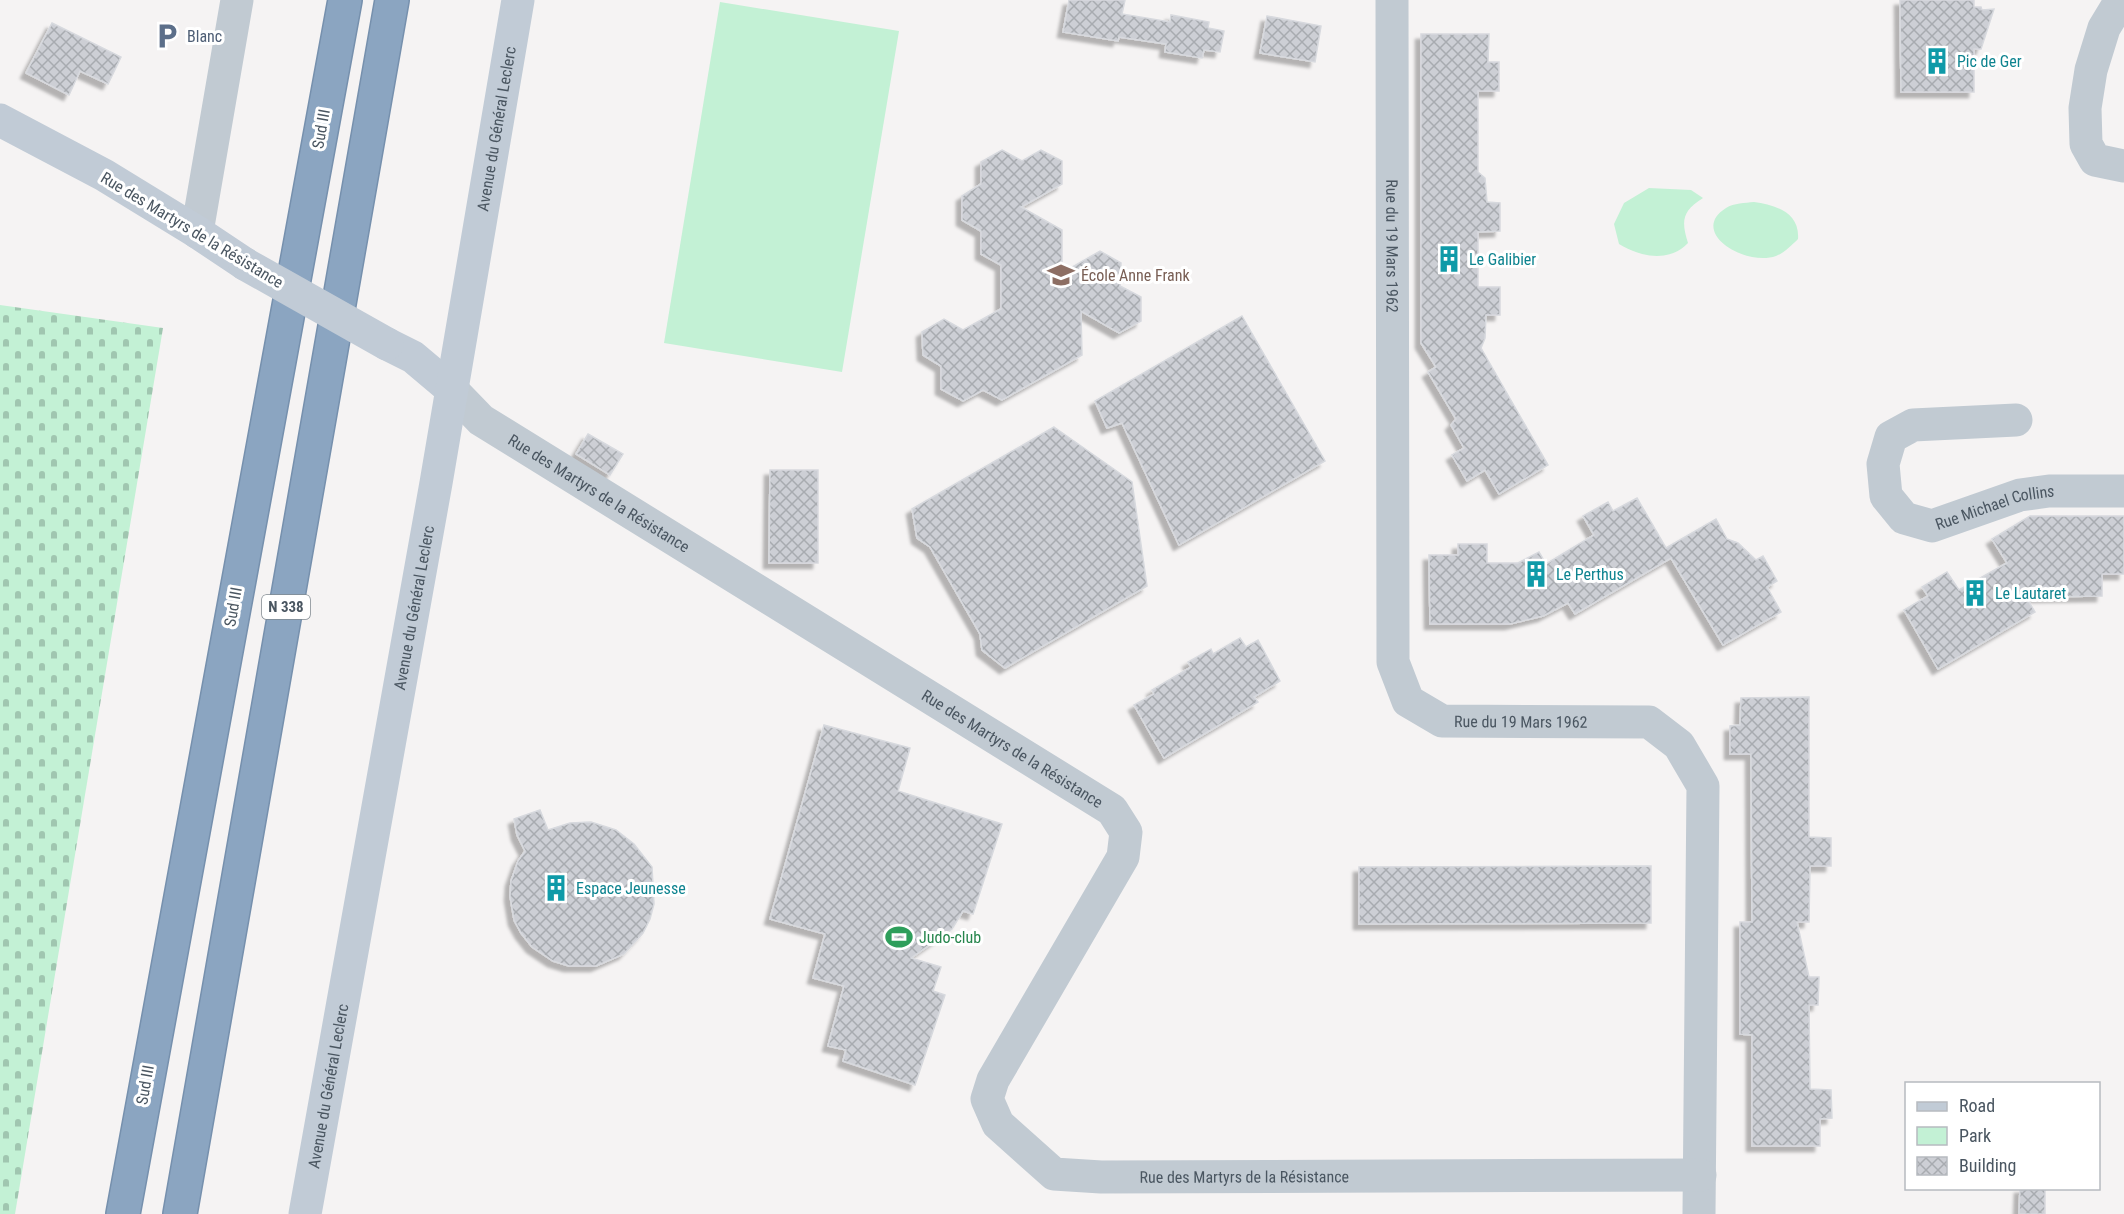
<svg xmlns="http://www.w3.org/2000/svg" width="2124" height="1214" viewBox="0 0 2124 1214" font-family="'Roboto Condensed',sans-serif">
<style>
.green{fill:#c3f1d5}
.cemetery{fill:url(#cemetery-stones)}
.building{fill:url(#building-cross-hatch);stroke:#d7d9de;stroke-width:1.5;filter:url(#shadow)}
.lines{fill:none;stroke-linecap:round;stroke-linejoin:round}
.highway-casing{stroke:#7690ad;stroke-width:36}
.street{stroke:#c1cad2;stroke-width:33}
.secondary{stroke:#c1cbd6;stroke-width:33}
.highway{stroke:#8ba5c1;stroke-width:33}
.secondary-bridge{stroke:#c1cbd6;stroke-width:33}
.labels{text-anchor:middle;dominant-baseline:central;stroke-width:6;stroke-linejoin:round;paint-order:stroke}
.shield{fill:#fff;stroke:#808990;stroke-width:1.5}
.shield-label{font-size:15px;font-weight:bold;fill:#4a5661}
.service-label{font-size:16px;fill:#4e5e75;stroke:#fff;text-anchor:start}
.culture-label{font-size:16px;fill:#0d838f;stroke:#fff;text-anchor:start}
.street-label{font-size:16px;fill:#4a5661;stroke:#fff}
.education-label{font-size:16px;fill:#785e54;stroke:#fff;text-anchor:start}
.leisure-label{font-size:16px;fill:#27864d;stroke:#fff;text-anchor:start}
</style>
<defs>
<pattern id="cemetery-stones" width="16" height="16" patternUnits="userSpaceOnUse" patternTransform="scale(1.5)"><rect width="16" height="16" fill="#c3f1d5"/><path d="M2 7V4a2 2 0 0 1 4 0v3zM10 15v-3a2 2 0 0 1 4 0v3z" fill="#a0c6b0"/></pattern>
<pattern id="building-cross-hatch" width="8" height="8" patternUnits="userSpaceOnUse" patternTransform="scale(1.5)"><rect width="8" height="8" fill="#cdcfd5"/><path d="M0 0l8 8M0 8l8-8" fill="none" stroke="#a8abb0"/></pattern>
<filter id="shadow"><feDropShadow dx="-5.5" dy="5.5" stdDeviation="1.5" flood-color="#0004"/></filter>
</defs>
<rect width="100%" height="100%" fill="#f5f3f3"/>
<g class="green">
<path d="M 720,2 L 899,31 L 842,372 L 664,343 Z"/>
<path d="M 1649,188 L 1691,190 L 1703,198 C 1682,211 1681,221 1688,243 C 1669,263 1640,257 1619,244 L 1614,224 L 1624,203 Z"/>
<path d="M 1754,202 C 1775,205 1800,212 1798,239 C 1792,245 1784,253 1776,256 C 1745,267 1688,232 1726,208 C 1734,203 1745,203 1754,202 Z"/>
</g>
<path class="cemetery" d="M 0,305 L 163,328 L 15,1214 L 0,1214 Z"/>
<g class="building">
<path d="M 1069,0 L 1125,0 L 1122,14 L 1170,22 L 1171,15 L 1209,22 L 1208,28 L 1224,31 L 1220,52 L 1204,50 L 1202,58 L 1165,52 L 1166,44 L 1119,37 L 1118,41 L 1063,32 Z"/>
<path d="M 1900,0 L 1974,0 L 1974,7 L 1981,7 L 1982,10 L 1994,9 L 1981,49 L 1974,49 L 1974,92 L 1901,92 Z"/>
<path d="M 1267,16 L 1321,26 L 1315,62 L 1260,53 Z"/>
<path d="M 52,23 L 121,57 L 108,84 L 80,71 L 69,95 L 26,73 Z"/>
<path d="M 1421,34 L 1489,34 L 1488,62 L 1499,62 L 1499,91 L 1478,91 L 1478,172 L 1485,178 L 1487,202 L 1500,203 L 1500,231 L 1478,232 L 1478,287 L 1500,287 L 1500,315 L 1486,315 L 1485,338 L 1481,348 L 1548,465 L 1499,494 L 1485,470 L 1467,481 L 1452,455 L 1464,448 L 1451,425 L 1456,419 L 1428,372 L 1436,367 L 1421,343 Z"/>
<path d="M 1002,150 L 1022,161 L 1041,150 L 1062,161 L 1062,184 L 1021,207 L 1062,230 L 1062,273 L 1100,251 L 1121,263 L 1120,286 L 1141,297 L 1141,321 L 1119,333 L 1081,311 L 1082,355 L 1002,400 L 983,390 L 963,401 L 941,389 L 941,366 L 923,355 L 922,332 L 944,319 L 963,330 L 1001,309 L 1001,265 L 981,254 L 981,231 L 962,220 L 962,196 L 981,184 L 981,162 Z"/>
<path d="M 1242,316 L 1325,461 L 1179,545 L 1122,423 L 1107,428 L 1095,401 Z"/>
<path d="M 1054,427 L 1132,482 L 1147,586 L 1005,668 L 982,650 L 980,634 L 930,547 L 917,538 L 912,509 Z"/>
<path d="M 588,434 L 623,454 L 610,475 L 576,454 Z"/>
<path d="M 770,470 L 818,470 L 818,563 L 769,563 Z"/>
<path d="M 1637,498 L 1666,548 L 1716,519 L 1727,539 L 1738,543 L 1756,560 L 1763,556 L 1777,581 L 1767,587 L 1781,612 L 1723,645 L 1671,558 L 1575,614 L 1568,603 L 1543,616 L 1510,624 L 1430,624 L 1429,555 L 1458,555 L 1458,544 L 1487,544 L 1487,563 L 1518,563 L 1539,552 L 1546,564 L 1594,535 L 1583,516 L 1608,502 L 1613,511 Z"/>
<path d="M 2030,516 L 2124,516 L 2124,574 L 2102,574 L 2102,596 L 2026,597 L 2035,612 L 1938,669 L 1904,610 L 1928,596 L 1922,587 L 1947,572 L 1959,590 L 2007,563 L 1992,539 Z"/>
<path d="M 1240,638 L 1246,647 L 1258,640 L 1280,681 L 1254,697 L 1258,702 L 1164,758 L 1134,705 L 1154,694 L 1152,690 L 1191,667 L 1188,662 L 1211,649 L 1213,654 Z"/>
<path d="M 1809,697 L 1809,837 L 1831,838 L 1831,866 L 1810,866 L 1809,922 L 1797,922 L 1809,977 L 1819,977 L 1818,1005 L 1809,1005 L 1810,1089 L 1831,1090 L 1832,1118 L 1820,1119 L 1820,1146 L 1752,1146 L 1752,1035 L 1740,1034 L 1740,922 L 1752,922 L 1751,754 L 1730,754 L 1730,726 L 1740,725 L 1741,698 Z"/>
<path d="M 824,725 L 910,748 L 898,791 L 1002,824 L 973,914 L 963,911 L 952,929 L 911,958 L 941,967 L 933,991 L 945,995 L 915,1085 L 843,1061 L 846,1050 L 828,1046 L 844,986 L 813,978 L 825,934 L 770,919 Z"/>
<path d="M 540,810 L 548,830 L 570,823 L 591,822 L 616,830 L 634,844 L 652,867 L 654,904 L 650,919 L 643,933 L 624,954 L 596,966 L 569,966 L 553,961 L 532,947 L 521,933 L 514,920 L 510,896 L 511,881 L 518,861 L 525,851 L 517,835 L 514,819 Z"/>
<path d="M 1651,866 L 1651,923 L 1359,924 L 1359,867 Z"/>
<path d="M 2020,1188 L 2045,1188 L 2045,1214 L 2019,1214 Z"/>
</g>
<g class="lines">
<defs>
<g id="highway">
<path d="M 123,1214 L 345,0"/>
<path d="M 180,1214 L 392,0"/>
</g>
</defs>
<use href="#highway" class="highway-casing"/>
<g class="street">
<path id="s1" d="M 1392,0 L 1393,662 L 1408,701 L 1442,721 L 1649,722 L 1679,745 L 1703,786 L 1699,1214"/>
<path d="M 2121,0 L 2104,28 L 2091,70 L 2085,108 L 2086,144 L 2095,160 L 2124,166"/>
<path d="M 197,232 L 237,0"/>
<path id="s2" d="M 451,389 L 481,420 L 1112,810 L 1126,832 L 1123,857 L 993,1080 L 987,1099 L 998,1124 L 1054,1174 L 1101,1177 L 1700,1175"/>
<path id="s3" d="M 2016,420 L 1913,425 L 1891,437 L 1883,464 L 1886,496 L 1904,518 L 1932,526 L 2020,495 L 2049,491 L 2124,491"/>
</g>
<g class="secondary">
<path d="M 0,120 L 104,175 L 197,232 L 245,264"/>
<path d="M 387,344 L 413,357 L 451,389"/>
<path id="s4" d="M 305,1214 L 436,483 L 518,0"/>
</g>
<use href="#highway" class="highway"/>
<path class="secondary-bridge" d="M 245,264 L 387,344"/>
</g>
<defs>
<symbol id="parking-bare" viewBox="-9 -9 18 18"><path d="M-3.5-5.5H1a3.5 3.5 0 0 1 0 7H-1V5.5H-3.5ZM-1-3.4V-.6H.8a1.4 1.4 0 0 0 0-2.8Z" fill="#5c6f8a" stroke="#fff" stroke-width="2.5" paint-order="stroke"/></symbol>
<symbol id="building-bare" viewBox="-9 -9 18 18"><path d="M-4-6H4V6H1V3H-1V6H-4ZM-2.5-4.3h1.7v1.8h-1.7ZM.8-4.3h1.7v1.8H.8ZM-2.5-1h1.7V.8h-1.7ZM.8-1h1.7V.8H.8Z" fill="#0f9aa8" stroke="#fff" stroke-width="2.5" paint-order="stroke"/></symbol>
<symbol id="school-bare" viewBox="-9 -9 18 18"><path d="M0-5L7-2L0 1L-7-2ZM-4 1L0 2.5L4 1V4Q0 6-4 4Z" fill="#8d6e63" stroke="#fff" stroke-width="2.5" paint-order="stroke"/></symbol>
<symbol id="stadium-bare" viewBox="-9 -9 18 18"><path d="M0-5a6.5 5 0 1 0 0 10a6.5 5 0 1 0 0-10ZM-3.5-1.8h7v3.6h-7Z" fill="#2e9e5b" stroke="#fff" stroke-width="2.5" paint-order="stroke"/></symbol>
</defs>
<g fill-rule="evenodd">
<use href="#parking-bare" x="148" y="17" width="38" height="38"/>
<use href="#building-bare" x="1918" y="42" width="38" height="38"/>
<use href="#building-bare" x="1430" y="240" width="38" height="38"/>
<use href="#school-bare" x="1042" y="256" width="38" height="38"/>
<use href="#building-bare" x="1517" y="555" width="38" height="38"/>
<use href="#building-bare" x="1956" y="574" width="38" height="38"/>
<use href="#building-bare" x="537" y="869" width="38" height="38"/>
<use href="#stadium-bare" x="880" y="918" width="38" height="38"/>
</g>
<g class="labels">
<rect class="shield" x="262" y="595" width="48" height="24" rx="4.5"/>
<g class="shield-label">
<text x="286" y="607">N 338</text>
</g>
<g class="service-label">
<text x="187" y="36">Blanc</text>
</g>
<g class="culture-label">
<text x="1957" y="61">Pic de Ger</text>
<text x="1469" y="259">Le Galibier</text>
<text x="1556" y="574">Le Perthus</text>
<text x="1995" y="593">Le Lautaret</text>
<text x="576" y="888">Espace Jeunesse</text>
</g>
<g class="street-label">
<text stroke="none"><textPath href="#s4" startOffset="1102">Avenue du Général Leclerc</textPath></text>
<text transform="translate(321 129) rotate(-80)">Sud III</text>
<text transform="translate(192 230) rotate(31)">Rue des Martyrs de la Résistance</text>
<text stroke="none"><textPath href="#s1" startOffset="246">Rue du 19 Mars 1962</textPath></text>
<text stroke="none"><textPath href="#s2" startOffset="182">Rue des Martyrs de la Résistance</textPath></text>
<text stroke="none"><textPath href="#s3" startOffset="312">Rue Michael Collins</textPath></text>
<text transform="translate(233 607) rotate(-80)">Sud III</text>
<text stroke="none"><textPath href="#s4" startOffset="616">Avenue du Général Leclerc</textPath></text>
<text stroke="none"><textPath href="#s1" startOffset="822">Rue du 19 Mars 1962</textPath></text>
<text stroke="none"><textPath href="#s2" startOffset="668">Rue des Martyrs de la Résistance</textPath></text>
<text transform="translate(145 1085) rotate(-80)">Sud III</text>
<text stroke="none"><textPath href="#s4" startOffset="130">Avenue du Général Leclerc</textPath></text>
<text stroke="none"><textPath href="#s2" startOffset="1407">Rue des Martyrs de la Résistance</textPath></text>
</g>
<g class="education-label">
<text x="1081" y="275">École Anne Frank</text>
</g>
<g class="leisure-label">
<text x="919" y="937">Judo-club</text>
</g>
</g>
<rect x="1905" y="1082" width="195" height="108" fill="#ffffff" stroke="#b7bbc0" stroke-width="1.5"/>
<rect x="1917" y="1102" width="30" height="9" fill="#c1cbd6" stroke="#b7bbc0" stroke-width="1.5"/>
<text x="1959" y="1112" font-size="18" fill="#4a5661">Road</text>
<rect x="1917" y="1127" width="30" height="18" fill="#c3f1d5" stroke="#b7bbc0" stroke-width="1.5"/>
<text x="1959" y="1142" font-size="18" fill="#4a5661">Park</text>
<rect x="1917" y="1157" width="30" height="18" fill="url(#building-cross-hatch)" stroke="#b7bbc0" stroke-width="1.5"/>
<text x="1959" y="1172" font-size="18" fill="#4a5661">Building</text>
</svg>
